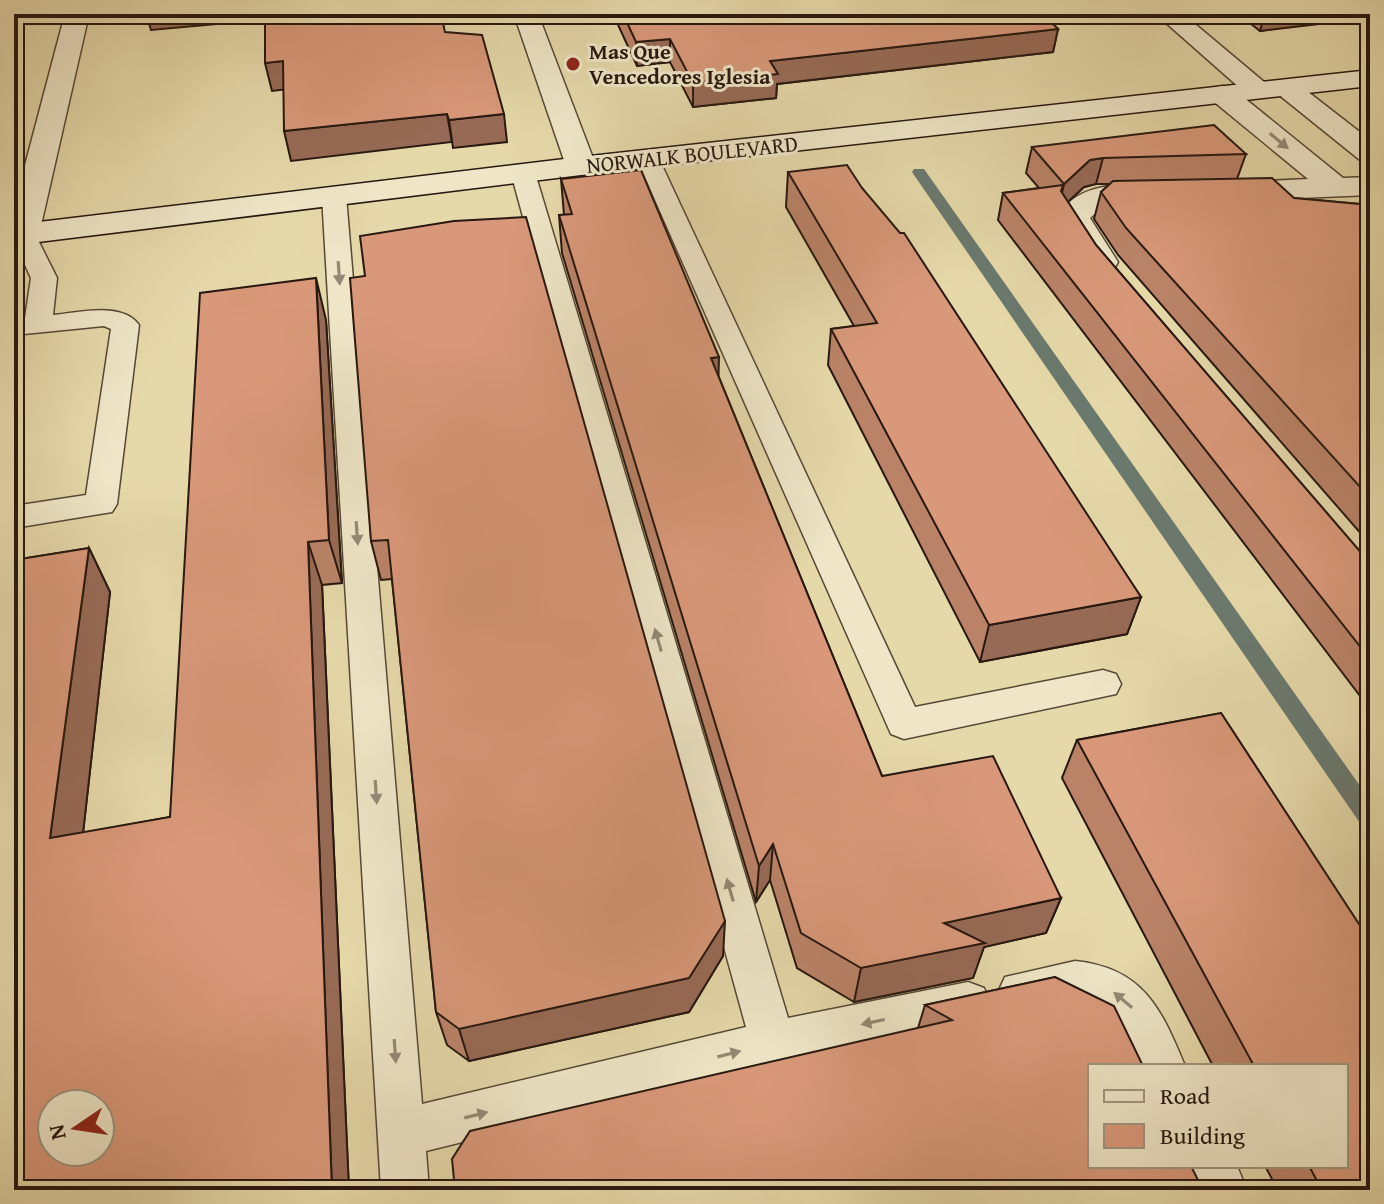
<svg xmlns="http://www.w3.org/2000/svg" width="1384" height="1204" viewBox="0 0 1384 1204" font-family="'Gentium Book Plus',serif">
<style>
.lines{fill:none;stroke-linecap:round;stroke-linejoin:round}
.stream{fill:#6a796e;fill-rule:evenodd}
.service-casing{stroke:#574836;stroke-width:3}
.minor-casing{stroke:#574836;stroke-width:3}
.secondary-casing{stroke:#281810;stroke-width:3}
.service{fill:#eee6c7;fill-rule:evenodd}
.minor{fill:#eee6c7;fill-rule:evenodd}
.secondary{fill:#eee6c7;fill-rule:evenodd}
.wall{fill:#ba8368;stroke:#281810;stroke-width:2}
.shaded-wall{fill:#976a55;stroke:#281810;stroke-width:2}
.building{fill:#d89879;stroke:#281810;stroke-width:2;fill-rule:evenodd}
.oneway{fill:#958975}
.poi-dot{fill:#8f2418;stroke:#eee6c7;stroke-width:3}
.labels{text-anchor:middle;dominant-baseline:central;stroke-width:6;stroke-linejoin:round;paint-order:stroke}
.far-poi-label{font-size:22px;font-weight:bold;fill:#281810;stroke:#eee6c7;text-anchor:start}
.far-street-label{font-size:22px;fill:#281810;stroke:#eee6c7}
</style>
<rect width="100%" height="100%" fill="#e5d8a9"/>
<filter id="stains"><feTurbulence type="fractalNoise" baseFrequency=".0025" numOctaves="4"/><feColorMatrix values="0 0 0 0 .2 0 0 0 0 .09 0 0 0 0 .02 0 0 0 .5 -.17"/></filter>
<radialGradient id="worn" r=".72"><stop offset=".6" stop-color="#630" stop-opacity="0"/><stop offset="1" stop-color="#630" stop-opacity=".3"/></radialGradient>
<g class="lines">
<path class="stream" d="M 914,169 L 924,169 L 1370,800 L 1370,829 L 1362,826 L 912,172 Z"/>
<defs>
<g id="service">
<path d="M 648,152 L 656,154 L 659,159 L 915,707 L 1103,670 L 1116,674 L 1121,684 L 1116,694 L 904,739 L 891,734 L 637,159 L 640,154 Z"/>
<path d="M 523,166 L 531,168 L 535,173 L 788,1018 L 968,982 L 984,988 L 990,1003 L 984,1018 L 968,1024 L 773,1065 L 426,1151 L 429,1190 L 381,1190 L 322,196 L 326,191 L 342,191 L 346,196 L 422,1104 L 746,1027 L 511,173 L 515,168 Z"/>
<path d="M 23,227 L 32,229 L 35,234 L 57,278 L 53,315 C 77,313 122,301 139,325 L 117,504 L 112,512 L 14,528 L 14,506 L 86,495 L 111,329 L 104,326 L 14,335 L 14,319 L 25,318 L 31,278 L 14,241 L 14,229 Z"/>
<path d="M 1075,961 C 1143,968 1161,1008 1185,1066 L 1139,1066 C 1120,1024 1105,993 1053,1005 C 1034,1009 1023,1014 1005,1007 L 998,992 L 1005,977 Z"/>
<path d="M 1187,1166 L 1237,1166 L 1247,1190 L 1197,1190 Z"/>
</g>
<g id="minor">
<path d="M 65,14 L 89,14 L 39,234 L 34,241 L 23,244 L 14,241 L 14,207 Z"/>
<path d="M 514,14 L 538,14 L 596,166 L 592,172 L 581,175 L 570,172 L 566,166 Z"/>
<path d="M 1156,14 L 1183,14 L 1270,87 L 1274,81 L 1294,81 L 1370,140 L 1370,163 L 1360,160 L 1273,90 L 1269,96 L 1249,96 Z"/>
<path d="M 1222,86 L 1232,88 L 1343,178 L 1370,177 L 1370,195 L 1227,201 L 1216,198 L 1212,192 L 1216,186 L 1227,183 L 1308,179 L 1212,100 L 1208,94 L 1212,88 Z"/>
<path d="M 1158,184 L 1169,186 L 1173,193 L 1169,200 L 1105,205 L 1090,218 L 1118,262 L 1114,269 L 1102,272 L 1090,269 L 1057,216 C 1082,180 1119,186 1158,184 Z"/>
</g>
<path id="secondary" d="M 1370,70 L 1370,86 L 581,175 L 14,245 L 14,225 L 581,157 Z"/>
</defs>
<use href="#service" class="service-casing"/>
<use href="#minor" class="minor-casing"/>
<use href="#secondary" class="secondary-casing"/>
<use href="#service" class="service"/>
<use href="#minor" class="minor"/>
<use href="#secondary" class="secondary"/>
</g>
<g class="wall">
<path d="M 613,14 L 1043,14 L 1058,29 L 1053,52 L 777,84 L 776,98 L 693,107 L 670,62 L 637,66 Z"/>
<path d="M 1238,14 L 1370,14 L 1260,31 Z"/>
<path d="M 1032,147 L 1246,154 L 1237,179 L 1294,198 L 1370,205 L 1370,544 L 1118,255 L 1094,219 L 1101,192 L 1110,184 L 1096,184 L 1084,187 L 1068,202 L 1096,245 L 1370,563 L 1370,709 L 998,220 L 1003,193 L 1039,188 L 1026,173 Z"/>
<path d="M 788,172 L 862,188 L 1141,597 L 1127,634 L 980,662 L 828,365 L 831,329 L 854,326 L 786,207 Z"/>
<path d="M 561,179 L 718,375 L 882,776 L 1061,898 L 1046,933 L 984,947 L 973,978 L 854,1002 L 797,968 L 770,880 L 756,902 L 562,253 L 559,215 L 564,215 Z"/>
<path d="M 365,276 L 723,956 L 689,1012 L 469,1061 L 447,1045 L 436,1012 L 392,579 L 381,580 L 371,541 Z"/>
<path d="M 326,320 L 342,583 L 322,585 L 349,1190 L 14,1190 L 14,548 L 20,559 L 89,548 L 110,592 L 83,833 L 170,817 Z"/>
<path d="M 1221,713 L 1370,941 L 1370,1190 L 1278,1190 L 1265,1166 L 1346,1166 L 1346,1066 L 1213,1066 L 1062,778 L 1077,740 Z"/>
<path d="M 1055,977 L 1203,1190 L 918,1028 L 925,1005 Z"/>
</g>
<g class="shaded-wall">
<path d="M 146,14 L 271,14 L 272,19 L 151,30 Z"/>
<path d="M 1265,14 L 1370,14 L 1370,18 L 1260,31 Z"/>
<path d="M 1058,29 L 1053,52 L 777,84 L 776,98 L 693,107 L 693,83 L 770,61 Z"/>
<path d="M 670,39 L 670,62 L 637,66 L 636,42 Z"/>
<path d="M 283,61 L 289,89 L 272,91 L 265,63 Z"/>
<path d="M 447,114 L 452,142 L 291,161 L 284,131 Z"/>
<path d="M 504,114 L 507,142 L 453,148 L 449,120 Z"/>
<path d="M 1103,158 L 1096,184 L 1084,187 L 1058,211 L 1064,184 L 1090,160 Z"/>
<path d="M 316,278 L 326,320 L 342,583 L 329,540 Z"/>
<path d="M 719,357 L 718,396 L 711,358 Z"/>
<path d="M 308,542 L 322,585 L 349,1190 L 332,1190 Z"/>
<path d="M 14,548 L 31,578 L 14,585 Z"/>
<path d="M 89,548 L 110,592 L 78,878 L 50,838 Z"/>
<path d="M 1141,597 L 1127,634 L 980,662 L 989,625 Z"/>
<path d="M 773,844 L 770,880 L 756,902 L 759,866 Z"/>
<path d="M 1061,898 L 1046,933 L 984,947 L 973,978 L 854,1002 L 861,968 L 944,923 Z"/>
<path d="M 725,921 L 723,956 L 689,1012 L 469,1061 L 459,1029 Z"/>
</g>
<g class="building">
<path d="M 265,14 L 441,14 L 445,32 L 482,35 L 504,114 L 449,120 L 447,114 L 284,131 L 283,61 L 265,63 Z"/>
<path d="M 623,14 L 1043,14 L 1058,29 L 770,61 L 778,74 L 693,83 L 670,39 L 636,42 Z"/>
<path d="M 1214,125 L 1246,154 L 1103,158 L 1090,160 L 1064,184 L 1032,147 Z"/>
<path d="M 847,165 L 862,188 L 900,233 L 904,233 L 1141,597 L 989,625 L 831,329 L 877,323 L 788,172 Z"/>
<path d="M 641,170 L 719,357 L 711,358 L 882,776 L 993,756 L 1061,898 L 944,923 L 985,943 L 861,968 L 801,933 L 773,844 L 759,866 L 559,215 L 572,214 L 561,179 Z"/>
<path d="M 1272,178 L 1294,198 L 1370,205 L 1370,498 L 1126,228 L 1101,192 L 1113,181 Z"/>
<path d="M 1063,185 L 1061,191 L 1096,245 L 1370,563 L 1370,659 L 1003,193 Z"/>
<path d="M 526,217 L 725,921 L 689,978 L 459,1029 L 436,1012 L 388,540 L 371,541 L 350,278 L 365,276 L 360,236 L 454,221 Z"/>
<path d="M 316,278 L 329,540 L 308,542 L 332,1190 L 14,1190 L 14,560 L 89,548 L 50,838 L 170,817 L 200,293 ZM 52,1104 L 100,1104 L 100,1152 L 52,1152 Z"/>
<path d="M 1221,713 L 1370,941 L 1370,1190 L 1322,1190 L 1309,1166 L 1346,1166 L 1346,1066 L 1254,1066 L 1077,740 Z"/>
<path d="M 1055,977 L 1114,1006 L 1143,1066 L 1090,1066 L 1090,1166 L 1191,1166 L 1203,1190 L 455,1190 L 452,1159 L 470,1131 L 952,1020 L 925,1005 Z"/>
</g>
<defs><path id="oneway-solid" d="M-6-.8H1V-3.2L6.5 0L1 3.2V.8H-6Z" transform="scale(2)"/></defs>
<g class="oneway">
<use href="#oneway-solid" transform="translate(1279 141) rotate(40)"/>
<use href="#oneway-solid" transform="translate(339 273) rotate(86)"/>
<use href="#oneway-solid" transform="translate(357 533) rotate(86)"/>
<use href="#oneway-solid" transform="translate(658 640) rotate(-106)"/>
<use href="#oneway-solid" transform="translate(376 792) rotate(86)"/>
<use href="#oneway-solid" transform="translate(730 890) rotate(-106)"/>
<use href="#oneway-solid" transform="translate(1123 1000) rotate(-140)"/>
<use href="#oneway-solid" transform="translate(873 1022) rotate(168)"/>
<use href="#oneway-solid" transform="translate(395 1051) rotate(86)"/>
<use href="#oneway-solid" transform="translate(729 1054) rotate(-14)"/>
<use href="#oneway-solid" transform="translate(476 1115) rotate(-14)"/>
</g>
<circle class="poi-dot" cx="573" cy="64" r="8"/>
<g class="labels">
<g class="far-poi-label">
<text x="589" y="51">Mas Que<tspan x="589" dy="25">Vencedores Iglesia</tspan></text>
</g>
<g class="far-street-label">
<text transform="translate(692 154) rotate(-6)">NORWALK BOULEVARD</text>
</g>
</g>
<rect width="1384" height="1204" fill="none" stroke="#e5d8a9" stroke-width="48"/>
<rect x="16" y="16" width="1352" height="1172" fill="none" stroke="#281810" stroke-width="4"/>
<rect x="24" y="24" width="1336" height="1156" fill="none" stroke="#281810" stroke-width="2"/>
<rect x="1088" y="1064" width="260" height="104" fill="#eee6c7" stroke="#9f947e" stroke-width="2"/>
<rect x="1104" y="1090" width="40" height="12" fill="#eee6c7" stroke="#9f947e" stroke-width="2"/>
<text x="1160" y="1104" font-size="24" fill="#281810">Road</text>
<rect x="1104" y="1124" width="40" height="24" fill="#d89879" stroke="#9f947e" stroke-width="2"/>
<text x="1160" y="1144" font-size="24" fill="#281810">Building</text>
<g transform="translate(76 1128) rotate(257)"><circle r="38" fill="#eee6c7" stroke="#9f947e" stroke-width="2"/>
<path d="M0-6L14 30L0 20L-14 30Z" fill="#8f2418"/>
<text y="-12" font-size="22" font-weight="bold" text-anchor="middle" fill="#281810">N</text>
</g>
<rect width="100%" height="100%" filter="url(#stains)"/>
<rect width="100%" height="100%" fill="url(#worn)"/>
</svg>
